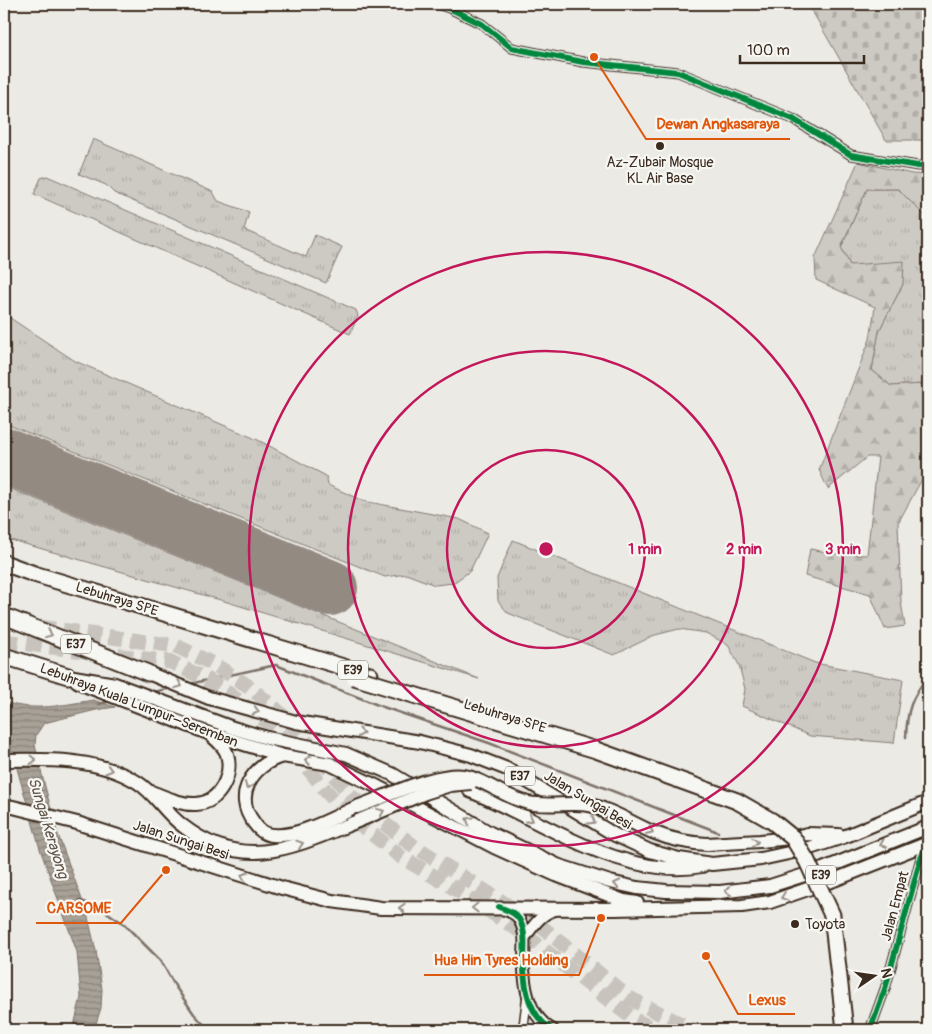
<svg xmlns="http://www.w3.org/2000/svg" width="932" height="1034" viewBox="0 0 932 1034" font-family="Pangolin,sans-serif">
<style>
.grass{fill:url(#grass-tufts);stroke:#847a71}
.forest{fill:url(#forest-firs);stroke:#847a71}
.cemetery{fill:url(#cemetery-stones);stroke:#847a71}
.water{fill:url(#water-rules);stroke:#7c7167}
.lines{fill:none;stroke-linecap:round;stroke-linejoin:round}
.stream{stroke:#7c7167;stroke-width:2.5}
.runway{stroke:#938a82;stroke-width:56}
.motorway-tunnel{stroke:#c8c4bd;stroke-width:15;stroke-dasharray:15 8;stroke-linecap:butt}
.minor-casing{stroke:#3b2a1e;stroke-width:11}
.tertiary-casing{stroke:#3b2a1e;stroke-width:14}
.primary-casing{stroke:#3b2a1e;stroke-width:16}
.motorway-casing{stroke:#3b2a1e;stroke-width:19}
.minor{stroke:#f6f6f2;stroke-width:8}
.tertiary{stroke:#f6f6f2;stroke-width:10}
.primary{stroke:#f6f6f2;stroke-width:12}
.motorway{stroke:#f6f6f2;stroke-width:15}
.primary-bridge-casing{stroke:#3b2a1e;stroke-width:16;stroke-linecap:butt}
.motorway-bridge-casing{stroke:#3b2a1e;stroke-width:19;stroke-linecap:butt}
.primary-bridge{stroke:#f6f6f2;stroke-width:12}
.motorway-bridge{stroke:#f6f6f2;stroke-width:15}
.cycleway-casing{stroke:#f6f6f2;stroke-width:9}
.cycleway{stroke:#00873e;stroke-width:6}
.oneway{stroke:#989088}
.ring{fill:none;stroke:#c2185b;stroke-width:2.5}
.poi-dot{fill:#3b2a1e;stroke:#f6f6f2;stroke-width:2}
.labels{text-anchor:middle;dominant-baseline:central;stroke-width:4.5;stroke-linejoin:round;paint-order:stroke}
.shield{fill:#f6f6f2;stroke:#73675e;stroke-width:1}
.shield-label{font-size:12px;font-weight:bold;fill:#3b2a1e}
.poi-label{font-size:14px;fill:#3b2a1e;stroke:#f6f6f2}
.street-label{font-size:14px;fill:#3b2a1e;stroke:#f6f6f2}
.water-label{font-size:15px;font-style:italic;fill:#615449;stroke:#f6f6f2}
.centre{fill:#c2185b;stroke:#f6f6f2;stroke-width:2.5}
.ring-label{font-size:15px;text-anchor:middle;font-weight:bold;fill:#c2185b;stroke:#f6f6f2;stroke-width:4.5;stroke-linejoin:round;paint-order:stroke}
.leader{fill:none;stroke:#df570d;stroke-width:2}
.callout-dot{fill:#df570d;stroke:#f6f6f2;stroke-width:2}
.callout-label{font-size:15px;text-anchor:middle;font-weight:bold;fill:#df570d;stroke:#f6f6f2;stroke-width:4.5;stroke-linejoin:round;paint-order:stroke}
</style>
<defs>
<pattern id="grass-tufts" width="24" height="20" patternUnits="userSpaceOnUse" patternTransform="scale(1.25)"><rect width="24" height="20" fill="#cdcac4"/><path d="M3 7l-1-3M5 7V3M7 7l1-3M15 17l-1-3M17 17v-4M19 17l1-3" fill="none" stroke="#b1aea8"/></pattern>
<pattern id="forest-firs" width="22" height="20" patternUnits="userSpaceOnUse" patternTransform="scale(1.25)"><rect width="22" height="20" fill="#cdcac4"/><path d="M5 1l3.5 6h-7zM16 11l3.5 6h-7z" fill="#b1aea8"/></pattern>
<pattern id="cemetery-stones" width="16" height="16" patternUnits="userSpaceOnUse" patternTransform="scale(1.25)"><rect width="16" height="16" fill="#cdcac4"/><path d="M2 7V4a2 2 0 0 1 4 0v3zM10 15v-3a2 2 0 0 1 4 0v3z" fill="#b1aea8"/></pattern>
<pattern id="water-rules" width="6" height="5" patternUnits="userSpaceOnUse" patternTransform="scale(1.25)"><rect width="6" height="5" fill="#a8a198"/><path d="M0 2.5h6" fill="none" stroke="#8a837b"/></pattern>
</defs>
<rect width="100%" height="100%" fill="#ebeae5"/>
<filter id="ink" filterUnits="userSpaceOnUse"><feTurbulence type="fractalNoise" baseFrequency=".02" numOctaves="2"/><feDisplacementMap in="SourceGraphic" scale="10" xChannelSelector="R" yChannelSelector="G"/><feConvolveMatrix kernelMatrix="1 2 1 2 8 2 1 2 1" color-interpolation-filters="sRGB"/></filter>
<g filter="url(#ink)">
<g class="grass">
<path d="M 93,139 L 213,192 L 218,201 L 249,212 L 244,230 L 306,257 L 315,235 L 342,247 L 326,283 L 114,193 L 106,185 L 79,174 Z"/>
<path d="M 47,176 L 356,310 L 358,316 L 350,334 L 34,194 L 41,178 Z"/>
<path d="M 867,189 L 898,189 L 928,219 L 928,353 L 925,364 L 923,384 L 891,386 L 872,370 L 879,331 L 903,284 L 850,265 L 841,248 Z"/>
<path d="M 4,314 L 75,361 L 258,440 L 326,476 L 328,485 L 363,501 L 459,519 L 488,533 L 470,571 L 453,583 L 435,585 L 406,574 L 385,577 L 4,423 Z"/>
<path d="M 4,486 L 479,679 L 224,601 L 4,538 Z"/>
<path d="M 513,540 L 815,663 L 903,680 L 894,743 L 810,736 L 742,706 L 745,689 L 739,665 L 728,645 L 706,633 L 679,629 L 655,635 L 614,655 L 508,613 L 498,601 L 497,578 Z"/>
</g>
<path class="forest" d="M 858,162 L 912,174 L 928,175 L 928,219 L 898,189 L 867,189 L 841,247 L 850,265 L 904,261 L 903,284 L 879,331 L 872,370 L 891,386 L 923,384 L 925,364 L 928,353 L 928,479 L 922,479 L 898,523 L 901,602 L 905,626 L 885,629 L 870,594 L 805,576 L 810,549 L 837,554 L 867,555 L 878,457 L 867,457 L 828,489 L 819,470 L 870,339 L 875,307 L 816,280 L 815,258 Z"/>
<path class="cemetery" d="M 810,4 L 928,4 L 928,140 L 886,140 L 811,9 Z"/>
<path class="water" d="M 93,700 L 115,707 L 96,710 L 44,723 L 36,735 L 35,745 L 41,771 L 57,832 L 87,913 L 96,951 L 102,989 L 101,1008 L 94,1030 L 73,1030 L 81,997 L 77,952 L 40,849 L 12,751 L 4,736 L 4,702 C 35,712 62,705 93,700 Z"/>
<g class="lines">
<g class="stream">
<path d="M 189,684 L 276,665 L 383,707 L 489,743 L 718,832"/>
<path d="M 153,692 L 172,688"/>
<path d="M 99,704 L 111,701"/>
<path d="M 906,737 C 907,710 911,698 928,676"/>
<path d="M 79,900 L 102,909 L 124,924 L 161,961 L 175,986 L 194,1014 L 209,1030"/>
</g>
<path class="runway" d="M 4,455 L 330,588"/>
<g class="motorway-tunnel">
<path d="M 40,627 L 176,646 L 215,665 L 248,686 L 279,712 L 305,740 L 351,796 L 377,818 L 411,844 L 543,928 L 629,998 L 693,1030"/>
<path d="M 4,641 L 171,662 L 216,684 L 268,723 L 297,754 L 326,791 L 345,811 L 367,830 L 401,857 L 449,885 L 517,929 L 635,1020 L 656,1030"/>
</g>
<defs>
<g id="minor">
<path d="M 437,4 L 449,8 L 482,24 L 512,48 L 583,62 L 678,72 L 793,119 L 851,155 L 918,166 L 928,166"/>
<path d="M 523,1030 L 527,998"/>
<path d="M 870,1030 L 885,989 L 920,861 L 924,851 L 928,847"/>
</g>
<g id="tertiary">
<path d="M 503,909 C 509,911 516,914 519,919 C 528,935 523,952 524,969 C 525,993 531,1018 553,1030"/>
<path d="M 525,937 C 534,925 541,914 555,910"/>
</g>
<g id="primary">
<path d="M 148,673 L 209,698 L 296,722 L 420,742 L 471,755 L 507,769 L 615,835 L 650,851 L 679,859 L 712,864 L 761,859 L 807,849 L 846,836 L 928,802"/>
<path d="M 68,676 L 115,684 L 233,728 L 267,738 L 346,754 L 392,774 L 490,833 L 557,865 L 610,882 L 637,888 L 666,891 L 720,892 L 770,886 L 823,869 L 928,827"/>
<path d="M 77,681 L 89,687 L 208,733 L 283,756 L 330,764 L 378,787 L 494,847 L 556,875 L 624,901 L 637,903"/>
<path d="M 283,756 C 253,764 232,795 254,823 C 258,829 265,835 273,835 C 298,838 334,817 357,807"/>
<path d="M 4,760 C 48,759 98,758 137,782 C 155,793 165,813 183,826 C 242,872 292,848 353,823"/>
<path d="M 470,791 C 541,819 622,881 702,866"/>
<path d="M 151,792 C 165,797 181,805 196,804 C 220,803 233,775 227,754 C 224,746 218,741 212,736"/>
<path d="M 4,806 L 13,807 L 77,823 L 282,888 L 332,901 L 381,908 L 615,909 L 742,906 L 770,902 L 834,880 L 928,843"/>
<path d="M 707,844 L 760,841 L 791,838 L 807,834 L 839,835"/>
</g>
<g id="motorway">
<path d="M 4,563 L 34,574 L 370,675"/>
<path d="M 4,616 L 148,673"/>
<path d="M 4,656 L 68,676"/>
</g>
</defs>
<use href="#minor" class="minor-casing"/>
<use href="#tertiary" class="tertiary-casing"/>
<use href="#primary" class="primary-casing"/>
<use href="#motorway" class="motorway-casing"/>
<use href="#minor" class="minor"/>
<use href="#tertiary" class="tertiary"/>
<use href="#primary" class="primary"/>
<use href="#motorway" class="motorway"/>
<defs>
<g id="primary-bridge">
<path d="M 357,807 C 383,798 443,768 469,777 C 489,783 507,798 528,803 C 553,808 579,799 603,809 C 621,815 637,826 655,833 C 672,840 689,843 707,844"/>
<path d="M 353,823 L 425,793 L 450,785 L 471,783"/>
</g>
<path id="motorway-bridge" d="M 354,677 L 596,750 L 737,801 L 772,821 L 793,838 L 807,861 L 832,915 L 845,1030"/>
</defs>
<use href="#primary-bridge" class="primary-bridge-casing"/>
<use href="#motorway-bridge" class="motorway-bridge-casing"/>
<use href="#primary-bridge" class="primary-bridge"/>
<use href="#motorway-bridge" class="motorway-bridge"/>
<defs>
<g id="cycleway">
<path d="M 437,4 L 449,8 L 482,24 L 512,48 L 583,62 L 678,72 L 793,119 L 851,155 L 918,166 L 928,166"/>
<path d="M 499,907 C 506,910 515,912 519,919 C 528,935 523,952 524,969 C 525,993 531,1018 553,1030"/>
<path d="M 870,1030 L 885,989 L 920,861 L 924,851 L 928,847"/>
</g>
</defs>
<use href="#cycleway" class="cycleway-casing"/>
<use href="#cycleway" class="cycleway"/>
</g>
<defs><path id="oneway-chevron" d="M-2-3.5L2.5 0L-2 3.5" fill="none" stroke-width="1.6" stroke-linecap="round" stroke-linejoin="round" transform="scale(1.25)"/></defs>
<g class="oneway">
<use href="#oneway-chevron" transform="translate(49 634) rotate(22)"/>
<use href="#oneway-chevron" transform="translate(179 685) rotate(22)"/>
<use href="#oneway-chevron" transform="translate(256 711) rotate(16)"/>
<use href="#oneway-chevron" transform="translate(361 733) rotate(9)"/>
<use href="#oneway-chevron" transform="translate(33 760) rotate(1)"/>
<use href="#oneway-chevron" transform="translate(308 760) rotate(-170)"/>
<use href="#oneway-chevron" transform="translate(109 770) rotate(17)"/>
<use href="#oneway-chevron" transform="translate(248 786) rotate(113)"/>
<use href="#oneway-chevron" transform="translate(381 812) rotate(-22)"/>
<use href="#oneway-chevron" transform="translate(530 819) rotate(28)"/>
<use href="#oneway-chevron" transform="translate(469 820) rotate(-149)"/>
<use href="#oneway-chevron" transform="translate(592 821) rotate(32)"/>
<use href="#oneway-chevron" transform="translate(650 831) rotate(24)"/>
<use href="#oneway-chevron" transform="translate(755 842) rotate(-4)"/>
<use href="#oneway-chevron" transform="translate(300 844) rotate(-19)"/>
<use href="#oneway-chevron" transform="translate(883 844) rotate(158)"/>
<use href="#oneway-chevron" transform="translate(244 876) rotate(-162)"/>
<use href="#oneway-chevron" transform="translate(617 884) rotate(-168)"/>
<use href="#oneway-chevron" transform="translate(728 891) rotate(173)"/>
<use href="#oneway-chevron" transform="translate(784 897) rotate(161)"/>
<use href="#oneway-chevron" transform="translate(402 908) rotate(-178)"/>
<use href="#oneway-chevron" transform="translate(475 908) rotate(179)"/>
</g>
</g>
<g class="ring">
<circle cx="546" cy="549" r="99"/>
<circle cx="546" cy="549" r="198"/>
<circle cx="546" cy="549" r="297"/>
</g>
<g class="poi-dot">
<circle cx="660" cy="146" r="5"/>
<circle cx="795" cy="924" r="5"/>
</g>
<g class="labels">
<g class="shield">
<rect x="61" y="634.5" width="30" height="19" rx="4"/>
<rect x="338" y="660.5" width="30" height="19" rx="4"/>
<rect x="505" y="766.5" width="30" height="19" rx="4"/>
<rect x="806" y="865.5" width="30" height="19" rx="4"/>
</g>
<g class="shield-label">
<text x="76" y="644">E37</text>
<text x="353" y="670">E39</text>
<text x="520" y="776">E37</text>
<text x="821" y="875">E39</text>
</g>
<g class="poi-label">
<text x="660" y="162">Az-Zubair Mosque<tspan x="660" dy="16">KL Air Base</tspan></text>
<text x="805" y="924" text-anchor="start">Toyota</text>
</g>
<g class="street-label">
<text transform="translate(117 599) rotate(17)">Lebuhraya SPE</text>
<text transform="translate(139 705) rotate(21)">Lebuhraya Kuala Lumpur–Seremban</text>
<text transform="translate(505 716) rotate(17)">Lebuhraya SPE</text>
<text transform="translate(588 800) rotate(31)">Jalan Sungai Besi</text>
<text transform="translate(181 840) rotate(18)">Jalan Sungai Besi</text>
<text transform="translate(895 906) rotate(-75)">Jalan Empat</text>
</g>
<g class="water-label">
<text transform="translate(48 828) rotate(73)">Sungai Kerayong</text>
</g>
</g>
<circle cx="546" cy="549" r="8" class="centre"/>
<g class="ring-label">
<text x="645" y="554">1 min</text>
<text x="744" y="554">2 min</text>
<text x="843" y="554">3 min</text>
</g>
<path class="leader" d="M594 57L646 139H790M166 870L121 923H36M601 918L579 975H424M706 956L738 1014H795"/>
<g class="callout-dot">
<circle cx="594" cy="57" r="5"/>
<circle cx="166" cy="870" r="5"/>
<circle cx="601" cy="918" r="5"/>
<circle cx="706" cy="956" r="5"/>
</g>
<g class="callout-label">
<text x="718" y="129">Dewan Angkasaraya</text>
<text x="79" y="913">CARSOME</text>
<text x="501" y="965">Hua Hin Tyres Holding</text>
<text x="767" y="1005">Lexus</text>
</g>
<rect width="932" height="1034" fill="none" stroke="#f6f6f2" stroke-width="20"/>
<rect x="10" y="10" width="912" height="1014" fill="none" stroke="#3b2a1e" stroke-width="2" filter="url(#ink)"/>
<g transform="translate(874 976) rotate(77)" stroke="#f6f6f2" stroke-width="4" paint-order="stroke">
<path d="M0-4L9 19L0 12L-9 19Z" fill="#3b2a1e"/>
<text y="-8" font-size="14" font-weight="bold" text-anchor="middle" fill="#3b2a1e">N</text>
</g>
<path d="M740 55v8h124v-8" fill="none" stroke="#3b2a1e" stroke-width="2.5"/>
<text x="747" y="55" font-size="15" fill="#3b2a1e" stroke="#f6f6f2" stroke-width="4" paint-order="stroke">100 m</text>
</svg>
